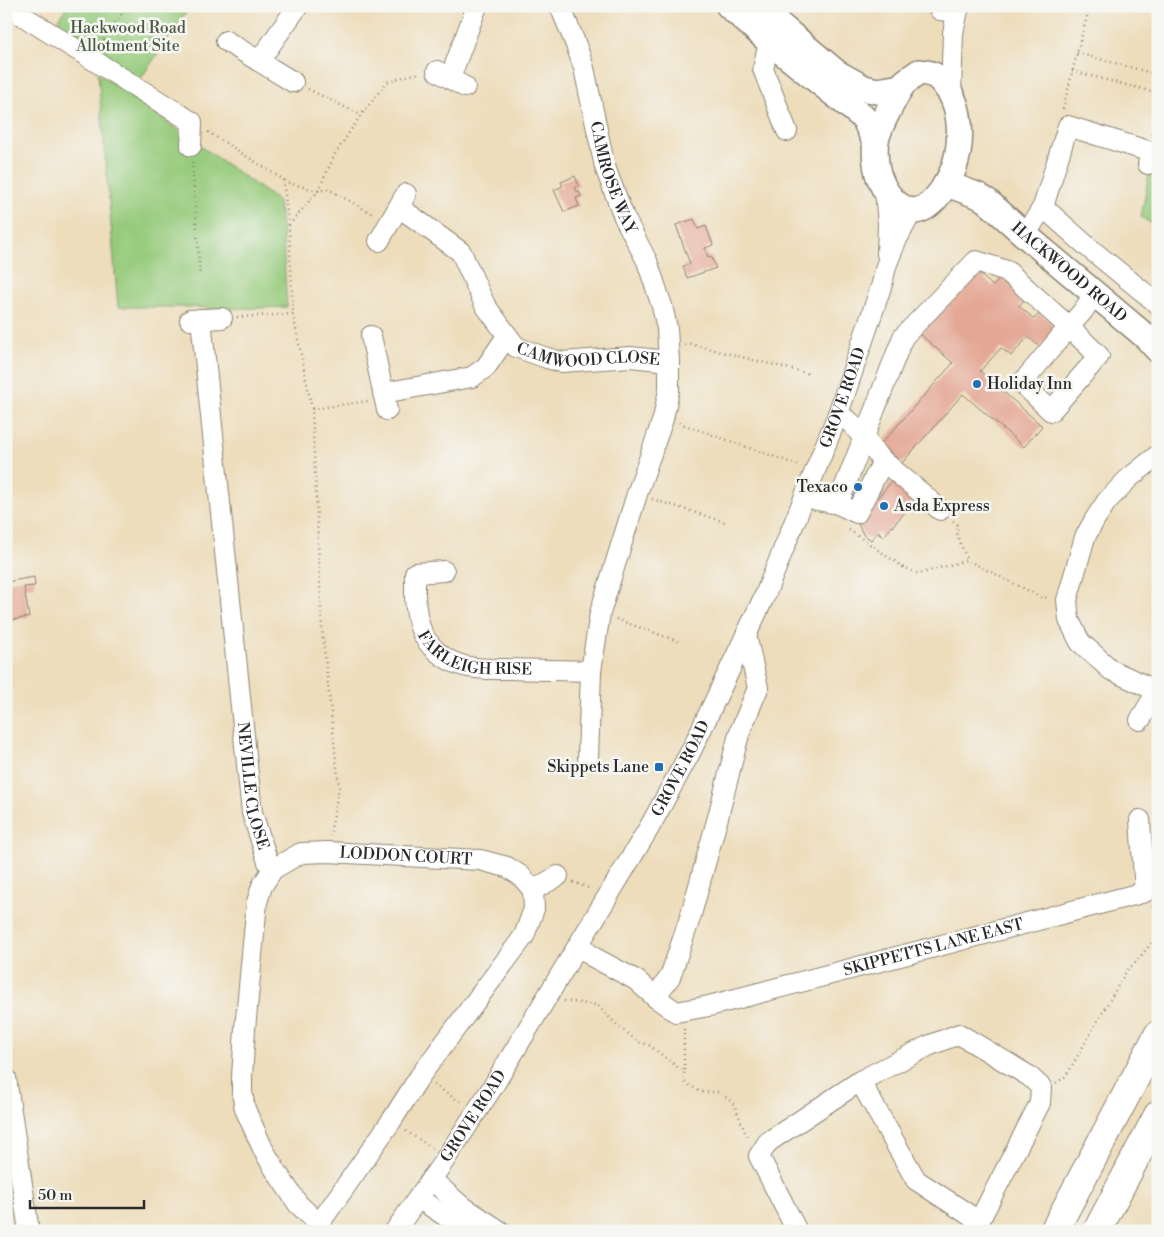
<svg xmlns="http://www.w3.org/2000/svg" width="1164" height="1237" viewBox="0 0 1164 1237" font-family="'Libre Bodoni',serif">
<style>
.green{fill:#96cb7c;stroke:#607b54}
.building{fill:#e4a794}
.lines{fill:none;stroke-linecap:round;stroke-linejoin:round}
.minor-casing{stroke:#8c8473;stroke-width:22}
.major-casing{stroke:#8c8473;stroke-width:28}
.highway-casing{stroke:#8c8473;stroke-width:30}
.path{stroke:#8c8473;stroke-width:2.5;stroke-dasharray:1 4;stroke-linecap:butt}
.minor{stroke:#fff;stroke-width:20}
.major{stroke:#fff;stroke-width:25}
.highway{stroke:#fff;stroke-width:28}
.poi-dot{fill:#1f6fb2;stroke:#f6f6f2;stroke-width:2}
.labels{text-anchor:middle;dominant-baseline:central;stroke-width:5;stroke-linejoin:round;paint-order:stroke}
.park-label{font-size:16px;fill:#4b5b43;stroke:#f6f6f2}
.street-label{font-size:16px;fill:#2b2b2b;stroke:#f6f6f2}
.poi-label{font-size:16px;fill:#2b2b2b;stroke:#f6f6f2;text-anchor:start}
</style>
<rect width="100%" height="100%" fill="#f6f6f2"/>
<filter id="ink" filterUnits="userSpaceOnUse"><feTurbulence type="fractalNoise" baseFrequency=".02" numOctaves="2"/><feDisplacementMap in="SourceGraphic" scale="10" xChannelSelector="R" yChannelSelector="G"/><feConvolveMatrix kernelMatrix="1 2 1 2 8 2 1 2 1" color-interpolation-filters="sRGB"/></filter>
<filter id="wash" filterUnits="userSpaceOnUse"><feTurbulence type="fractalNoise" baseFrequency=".0096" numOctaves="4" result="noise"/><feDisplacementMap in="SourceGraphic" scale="20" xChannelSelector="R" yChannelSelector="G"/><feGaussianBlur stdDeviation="1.12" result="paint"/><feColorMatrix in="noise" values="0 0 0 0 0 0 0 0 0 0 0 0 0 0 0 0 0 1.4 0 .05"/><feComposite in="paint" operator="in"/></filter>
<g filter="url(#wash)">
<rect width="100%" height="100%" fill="#edddbb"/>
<g class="green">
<path d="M 67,6 L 190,6 L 139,81 L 54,27 Z"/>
<path d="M 98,73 L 278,201 L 282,226 L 287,307 L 224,309 L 189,307 L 118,307 Z"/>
<path d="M 1158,150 L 1158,228 L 1141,217 L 1152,158 Z"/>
</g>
<g id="blocks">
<g class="building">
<path d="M 575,176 L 579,186 L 575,188 L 577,192 L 579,191 L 581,196 L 576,198 L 579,206 L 564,212 L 554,190 L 563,186 L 561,182 Z"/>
<path d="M 694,219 L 698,229 L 706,226 L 713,245 L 705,248 L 708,257 L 711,256 L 716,268 L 687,278 L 683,266 L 690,264 L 676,225 Z"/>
<path d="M 976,271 L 993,286 L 1003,275 L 1027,296 L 1019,306 L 1034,319 L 1040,313 L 1057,328 L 1040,347 L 1028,337 L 1011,356 L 1001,348 L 980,371 L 1042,426 L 1024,447 L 963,394 L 902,463 L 881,444 L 953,363 L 920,334 Z"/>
<path d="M 892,481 L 915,501 L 883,537 L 878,532 L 871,540 L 863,534 L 858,524 L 862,519 L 861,518 Z"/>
<path d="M 34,577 L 35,586 L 24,587 L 29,617 L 6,621 L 6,582 Z"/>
</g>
</g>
</g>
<g filter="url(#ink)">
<use href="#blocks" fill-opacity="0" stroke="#8c8473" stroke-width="1"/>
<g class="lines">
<defs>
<g id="minor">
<path d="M 7,6 L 192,122 L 191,146"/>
<path id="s1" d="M 560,6 L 576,45 L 584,68 L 605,167 L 624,217 L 647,261 L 662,306 L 667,328 L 669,361 L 669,390 L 663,419 L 637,494 L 600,613 L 591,671 L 588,758"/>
<path d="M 937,6 L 940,10 L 957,12"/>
<path d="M 226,41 L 293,82"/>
<path d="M 772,44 L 767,51 L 763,69 L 787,131"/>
<path d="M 259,61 L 298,6"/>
<path d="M 437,71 L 465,87"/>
<path d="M 450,78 L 477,6"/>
<path d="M 951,93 L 953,33 L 959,6"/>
<path d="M 885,191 L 888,224 L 887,254"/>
<path id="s2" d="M 399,207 L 461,252 L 485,305 L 516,347 L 547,358 L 562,362 L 630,357 L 669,361"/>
<path d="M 1043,207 L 1088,247 L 1158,304"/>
<path d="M 1025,235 L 1043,207 L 1068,126 L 1151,152 L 1148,164"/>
<path d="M 379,241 L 406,194"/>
<path id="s3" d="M 201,319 L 252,813 L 268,862 L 273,869"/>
<path d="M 190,320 L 222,318"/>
<path d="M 1069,327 L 1099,356 L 1051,411 L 1022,383 Z"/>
<path d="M 371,336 L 387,410"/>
<path d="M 383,393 L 472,377 L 486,367 L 507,336"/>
<path d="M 883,461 L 925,496 L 940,510"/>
<path d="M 806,494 L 817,500 L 838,504 L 857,513 L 883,461 L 850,422 L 838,414"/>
<path d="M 838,504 L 903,337 L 976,261 L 1007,271 L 1069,327 L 1083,311 L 1095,293"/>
<path id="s4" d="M 444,571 L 415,573 C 415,591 414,609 420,627 C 426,646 445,661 464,666 C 479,670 495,669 510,669 C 537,670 564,670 591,671"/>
<path d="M 1157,691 L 1111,670 L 1080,642 L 1069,620 L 1067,600 L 1085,537 L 1095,519 L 1107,501 L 1128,479 L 1158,455"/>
<path d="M 1140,720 L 1158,690"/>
<path d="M 533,890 L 558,876"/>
<path id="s5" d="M 579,945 L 593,957 L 636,980 L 655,997 L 676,1012 L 709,1006 L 1145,892 L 1140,820"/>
<path d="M 655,997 L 670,977 L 690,918 L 718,817 L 739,734 L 758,688 L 746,635"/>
<path d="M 6,1078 L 29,1231"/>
<path d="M 860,1081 L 916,1180 L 980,1222"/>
<path d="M 431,1179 L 459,1204 L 500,1231"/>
<path d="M 418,1198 L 468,1231"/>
<path d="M 319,1224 L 392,1120 L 420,1076 L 524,936 L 534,909 L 533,890"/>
<path id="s6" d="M 314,1231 L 319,1224 L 298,1204 L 276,1171 L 264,1151 L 245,1109 L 242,1092 L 242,1077 L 245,1029 L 257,902 L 262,886 L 273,869 L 301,853 L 328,852 L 480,860 L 507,867 L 521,876 L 533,890"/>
<path id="s7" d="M 395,1231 L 444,1161 L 492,1088 L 649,828 L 691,751 L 765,595 L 838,414 L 882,284 L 886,266 L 896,241 L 912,211"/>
<path d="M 797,1231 L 759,1156 L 768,1142 L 860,1081 L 928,1046 L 959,1034 L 1029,1076 L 1041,1087 L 1040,1103 L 974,1231"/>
</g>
<g id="major">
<path d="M 729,6 L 772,44 L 864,118 L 875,142"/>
<path d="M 757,6 L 837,73 L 864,88 L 877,91 L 901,87"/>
<path d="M 919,72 C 936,73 940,78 949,91 C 961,109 962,140 956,161 C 952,177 934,210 914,211 C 910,211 904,208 900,206 C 890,199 884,190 880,179 C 876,172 874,150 876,142 C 876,138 878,134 879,131 C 885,115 893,101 901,87 L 905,82 Z"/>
<path id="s8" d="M 945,185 L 955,187 L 979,196 L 987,201 L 1025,235 L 1145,336 L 1158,350"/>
</g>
<g id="highway">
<path d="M 1054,1231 L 1158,1035"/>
<path d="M 1097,1231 L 1158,1115"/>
</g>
</defs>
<use href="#minor" class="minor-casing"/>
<use href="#major" class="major-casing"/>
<use href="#highway" class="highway-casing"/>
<g class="path">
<path d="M 101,44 L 127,6"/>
<path d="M 1077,53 L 1156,74"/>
<path d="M 1072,71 L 1153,92"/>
<path d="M 1158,73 L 1156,74 L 1153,92 L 1158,98"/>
<path d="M 308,89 L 361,115"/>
<path d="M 1063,109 L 1077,53 L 1090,6"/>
<path d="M 208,132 L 289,183 L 318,191 L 328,189 L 375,215"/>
<path d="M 1152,134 L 1151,134 L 1158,115"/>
<path d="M 192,162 L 200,275"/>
<path d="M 283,180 L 289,226 L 293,314 L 312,409 L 322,629 L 339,787 L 330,836"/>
<path d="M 289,225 L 318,191 L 335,154 L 361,115 L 387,82 L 410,75 L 421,73"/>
<path d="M 237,317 L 293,314"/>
<path d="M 685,345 L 690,344 L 810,374"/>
<path d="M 312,409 L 368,401"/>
<path d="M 679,423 L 798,465"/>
<path d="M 652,499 L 725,522"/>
<path d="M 953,521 L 958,525 L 957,535 L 967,560"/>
<path d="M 849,530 L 903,567 L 919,574 L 967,560 L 1041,597 L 1050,598"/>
<path d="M 616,619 L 680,642"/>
<path d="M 573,882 L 591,889"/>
<path d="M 1152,906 L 1158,918"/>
<path d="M 564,1001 L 597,1005 L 616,1024 L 638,1042 L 649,1045 L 684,1072 L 684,1082 L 701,1092 L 719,1092 L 731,1101 L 735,1106 L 748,1140"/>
<path d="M 684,1029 L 684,1072"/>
<path d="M 1056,1083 L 1066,1076 L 1127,970 L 1136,962 L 1157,936 L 1158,932"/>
<path d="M 434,1085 L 462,1103"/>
<path d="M 406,1131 L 432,1148"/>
</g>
<use href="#minor" class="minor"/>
<use href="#major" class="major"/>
<use href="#highway" class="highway"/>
</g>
</g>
<g class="poi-dot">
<circle cx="977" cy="384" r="5"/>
<circle cx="858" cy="487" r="5"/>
<circle cx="884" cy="506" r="5"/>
<rect x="654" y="762" width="10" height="10" rx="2.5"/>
</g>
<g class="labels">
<g class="park-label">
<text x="128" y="28">Hackwood Road<tspan x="128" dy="18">Allotment Site</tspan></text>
</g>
<g class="street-label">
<text stroke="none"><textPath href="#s1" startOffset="180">CAMROSE WAY</textPath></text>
<text stroke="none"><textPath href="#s8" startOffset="154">HACKWOOD ROAD</textPath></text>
<text stroke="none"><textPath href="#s2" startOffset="261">CAMWOOD CLOSE</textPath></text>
<text stroke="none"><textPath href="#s7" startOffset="949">GROVE ROAD</textPath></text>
<text stroke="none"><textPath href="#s4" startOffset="151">FARLEIGH RISE</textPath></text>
<text stroke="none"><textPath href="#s7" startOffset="544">GROVE ROAD</textPath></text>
<text stroke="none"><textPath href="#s3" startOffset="470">NEVILLE CLOSE</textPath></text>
<text stroke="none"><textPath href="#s6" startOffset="529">LODDON COURT</textPath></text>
<text stroke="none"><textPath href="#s5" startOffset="384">SKIPPETTS LANE EAST</textPath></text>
<text stroke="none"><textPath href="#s7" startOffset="139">GROVE ROAD</textPath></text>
</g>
<g class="poi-label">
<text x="987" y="384">Holiday Inn</text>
<text x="848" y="487" text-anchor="end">Texaco</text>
<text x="894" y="506">Asda Express</text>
<text x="649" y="767" text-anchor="end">Skippets Lane</text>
</g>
</g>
<rect width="1164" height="1237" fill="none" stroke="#f6f6f2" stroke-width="25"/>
<path d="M30 1200v8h114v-8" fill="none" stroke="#2b2b2b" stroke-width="2.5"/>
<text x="38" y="1200" font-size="15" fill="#2b2b2b" stroke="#f6f6f2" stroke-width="4" paint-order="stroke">50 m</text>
</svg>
